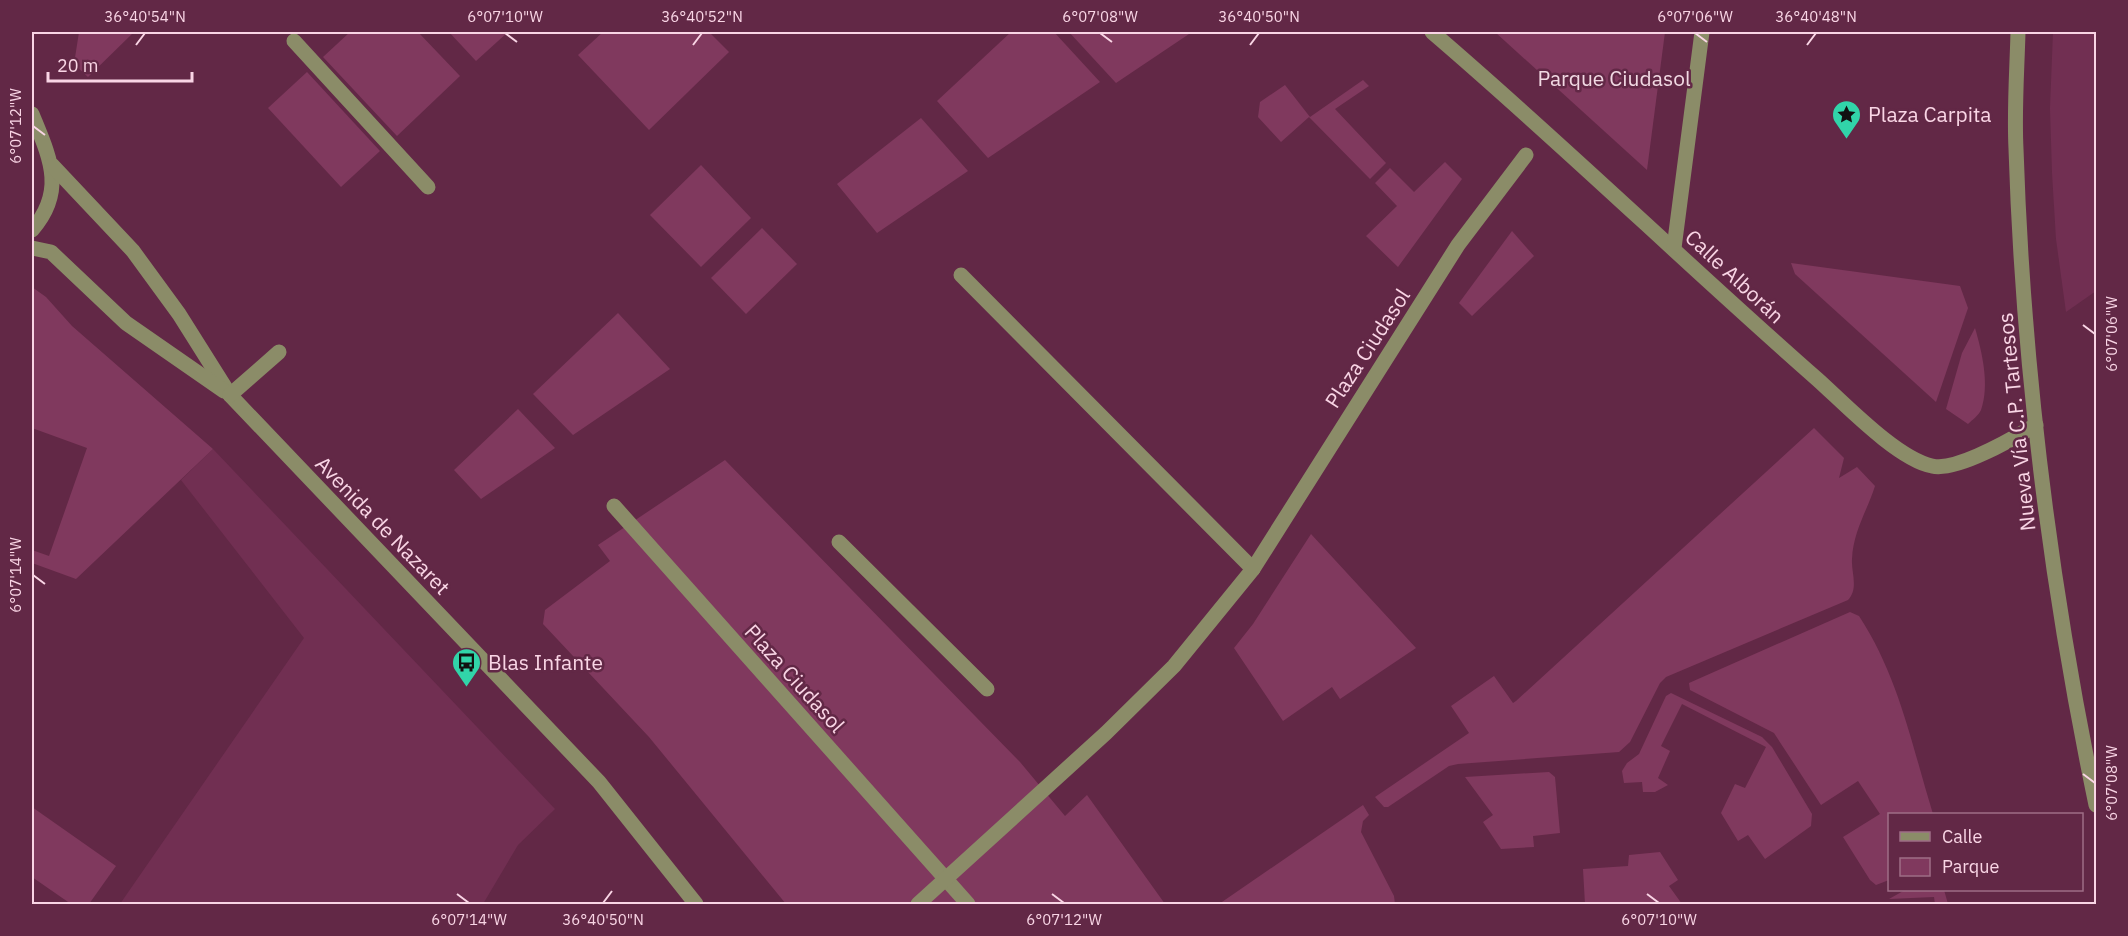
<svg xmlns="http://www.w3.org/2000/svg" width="2128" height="936" viewBox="0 0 2128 936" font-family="'IBM Plex Sans',sans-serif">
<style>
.built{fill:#712f52}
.green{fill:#80395e}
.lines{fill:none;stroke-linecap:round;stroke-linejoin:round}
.minor{stroke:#8b8c68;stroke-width:15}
.ticks{fill:none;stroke:#f9d5e5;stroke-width:2}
.labels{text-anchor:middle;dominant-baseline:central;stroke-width:5;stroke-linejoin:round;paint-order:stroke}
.park-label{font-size:21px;fill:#f1d9e3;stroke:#622846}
.poi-label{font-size:21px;fill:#f9d5e5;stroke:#622846;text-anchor:start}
.street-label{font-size:21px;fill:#f9d5e5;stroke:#622846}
.neatline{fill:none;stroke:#f9d5e5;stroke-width:2}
.ticks-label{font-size:15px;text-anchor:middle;fill:#f9d5e5}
</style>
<rect width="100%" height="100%" fill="#622846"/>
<g class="built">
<path d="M 2053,32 L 2096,32 L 2096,291 L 2066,312 L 2056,239 L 2052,173 L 2050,108 Z"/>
<path d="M 213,449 L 555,809 L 518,845 L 483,904 L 120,904 L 304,638 L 181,480 Z"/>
</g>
<g class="green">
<path d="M 79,32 L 134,32 L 88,77 L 74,64 Z"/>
<path d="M 350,32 L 418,32 L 460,76 L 397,136 L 323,57 Z"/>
<path d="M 449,32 L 508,32 L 476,61 Z"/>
<path d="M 603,32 L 709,32 L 729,52 L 649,130 L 578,55 Z"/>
<path d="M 1011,32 L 1054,32 L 1100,82 L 988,158 L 937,101 Z"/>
<path d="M 1069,32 L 1192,32 L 1116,83 Z"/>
<path d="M 1495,32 L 1665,32 L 1647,170 Z"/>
<path d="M 307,72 L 380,151 L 341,187 L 268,108 Z"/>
<path d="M 1363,80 L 1369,86 L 1335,109 L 1386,163 L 1370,179 L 1309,117 L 1281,142 L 1258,117 L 1260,102 L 1285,85 L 1310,117 Z"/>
<path d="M 921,118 L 968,171 L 877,233 L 837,184 Z"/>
<path d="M 1445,162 L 1462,179 L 1398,267 L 1366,236 L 1397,206 L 1375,183 L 1390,168 L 1414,192 Z"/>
<path d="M 701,165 L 751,218 L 701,267 L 650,215 Z"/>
<path d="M 762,228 L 797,264 L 746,314 L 711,278 Z"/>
<path d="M 1512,231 L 1534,256 L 1472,316 L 1459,303 Z"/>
<path d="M 1791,263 L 1960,286 L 1968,308 L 1936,402 L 1795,274 Z"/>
<path d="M 32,287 L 46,297 L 72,326 L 213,449 L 76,579 L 32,563 L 32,550 L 49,556 L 87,448 L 32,428 Z"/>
<path d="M 618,313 L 670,369 L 573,435 L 533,394 Z"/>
<path d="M 1975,328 C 1982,352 1990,385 1981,410 C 1979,415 1972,420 1968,424 L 1946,409 L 1962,353 Z"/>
<path d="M 518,409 L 555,448 L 481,499 L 454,470 Z"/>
<path d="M 1814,428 L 1844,458 L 1839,478 L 1857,467 L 1875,486 C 1867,511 1853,532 1852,559 C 1851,573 1859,588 1848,600 L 1666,677 L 1660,683 L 1630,742 L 1619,752 L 1458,764 L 1449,766 L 1388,807 L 1384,807 L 1375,797 L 1469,733 L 1451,706 L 1494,676 L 1513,703 L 1516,701 Z"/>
<path d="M 725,460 L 1020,762 L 1065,816 L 1087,795 L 1165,904 L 786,904 L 649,737 L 543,624 L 545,610 L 610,561 L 598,545 Z"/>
<path d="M 1311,534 L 1416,648 L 1340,699 L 1332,687 L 1283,721 L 1234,648 L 1253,624 Z"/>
<path d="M 1850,612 L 1859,616 C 1899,677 1912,746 1933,814 L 1890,814 L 1889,880 L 1876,885 L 1870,880 L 1843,837 L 1880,814 L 1858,781 L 1821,805 L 1774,733 L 1690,690 L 1689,683 Z"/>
<path d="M 1671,693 L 1762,737 L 1772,747 L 1812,814 L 1811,826 L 1765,859 L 1748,835 L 1738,841 L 1721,813 L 1735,784 L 1745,788 L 1766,747 L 1682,704 L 1661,746 L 1670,751 L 1658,778 L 1668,785 L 1655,792 L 1643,792 L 1642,782 L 1624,783 L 1622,771 L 1627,763 L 1639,754 L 1666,696 Z"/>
<path d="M 1549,772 L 1555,777 L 1560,833 L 1533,836 L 1534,847 L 1501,849 L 1483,822 L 1493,815 L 1465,777 Z"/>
<path d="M 1363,805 L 1369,815 L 1363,821 L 1361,832 L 1394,896 L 1395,904 L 1333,902 L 1219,904 Z"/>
<path d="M 32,807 L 116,866 L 89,904 L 71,904 L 32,877 Z"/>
<path d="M 1660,852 L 1678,880 L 1669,886 L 1682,904 L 1585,904 L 1583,869 L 1628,866 L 1629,855 Z"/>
<path d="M 1905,890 L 1944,890 L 1948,904 L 1935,904 L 1934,897 L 1889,899 Z"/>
</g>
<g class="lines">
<g class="minor">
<path d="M 1432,32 C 1563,144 1687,265 1817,379 C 1844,403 1897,459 1932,466 C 1957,472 2014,438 2036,425"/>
<path d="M 2018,32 C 2017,71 2014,110 2016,149 C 2023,370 2051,589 2096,805"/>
<path d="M 294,41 L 428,187"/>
<path d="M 32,114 C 49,156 67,190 32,230"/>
<path d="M 52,165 L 133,251 L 179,314 L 230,395 L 599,782 L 696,904"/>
<path d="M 32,248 L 51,252 L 126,323 L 224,391"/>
<path d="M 1674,248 L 1702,32"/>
<path d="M 961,275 L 1253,569"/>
<path d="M 230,395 L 279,352"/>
<path d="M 614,506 L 968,904"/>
<path d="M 839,542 L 987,689"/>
<path d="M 918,904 L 1106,733 L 1174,666 L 1253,569 L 1458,245 L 1526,155"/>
</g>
</g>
<path class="ticks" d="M 505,33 L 517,42M 1100,33 L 1112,42M 1695,33 L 1707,42M 136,45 L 145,33M 693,45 L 702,33M 1250,45 L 1259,33M 1807,45 L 1816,33M 33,126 L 45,135M 2083,325 L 2095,334M 33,575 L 45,584M 2083,774 L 2095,783M 457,894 L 469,903M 1052,894 L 1064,903M 1647,894 L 1659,903M 603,903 L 612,891"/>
<defs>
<symbol id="sight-pin" viewBox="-11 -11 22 30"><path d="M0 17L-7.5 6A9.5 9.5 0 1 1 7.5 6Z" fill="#31d4a9" stroke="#622846"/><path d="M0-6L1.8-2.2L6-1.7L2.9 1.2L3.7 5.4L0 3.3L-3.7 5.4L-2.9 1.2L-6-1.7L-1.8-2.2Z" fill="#111"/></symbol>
<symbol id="bus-pin" viewBox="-11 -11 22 30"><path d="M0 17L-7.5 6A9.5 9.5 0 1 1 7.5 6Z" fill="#31d4a9" stroke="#622846"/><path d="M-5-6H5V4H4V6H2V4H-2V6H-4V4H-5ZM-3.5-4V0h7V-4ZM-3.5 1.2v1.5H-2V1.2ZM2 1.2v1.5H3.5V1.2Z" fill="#111"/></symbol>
</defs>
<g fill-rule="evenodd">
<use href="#sight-pin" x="1830" y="98" width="33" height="45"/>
<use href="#bus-pin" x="450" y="646" width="33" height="45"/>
</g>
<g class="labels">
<g class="park-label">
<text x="1614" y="78">Parque Ciudasol</text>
</g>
<g class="poi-label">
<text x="1868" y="114">Plaza Carpita</text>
<text x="488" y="662">Blas Infante</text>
</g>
<g class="street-label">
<text transform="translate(1735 276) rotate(43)">Calle Alborán</text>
<text transform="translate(1367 348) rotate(-57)">Plaza Ciudasol</text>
<text transform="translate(2016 422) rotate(-96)">Nueva Vía C.P. Tartesos</text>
<text transform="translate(383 525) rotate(46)">Avenida de Nazaret</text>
<text transform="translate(795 678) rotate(48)">Plaza Ciudasol</text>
</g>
</g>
<rect width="2128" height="936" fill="none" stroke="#622846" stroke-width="66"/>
<rect x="1888" y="813" width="195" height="78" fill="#622846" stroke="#9e6d86" stroke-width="1.5"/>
<rect x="1900" y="832" width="30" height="9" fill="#8b8c68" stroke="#9e6d86" stroke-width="1.5"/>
<text x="1942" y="843" font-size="18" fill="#f9d5e5">Calle</text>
<rect x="1900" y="858" width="30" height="18" fill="#80395e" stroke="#9e6d86" stroke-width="1.5"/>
<text x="1942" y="873" font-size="18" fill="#f9d5e5">Parque</text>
<path d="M48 72v9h144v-9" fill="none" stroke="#f9d5e5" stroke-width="3"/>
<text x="57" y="72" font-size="18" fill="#f9d5e5" stroke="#622846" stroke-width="4.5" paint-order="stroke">20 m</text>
<rect x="33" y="33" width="2062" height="870" class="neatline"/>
<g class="ticks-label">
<text x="145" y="22">36°40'54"N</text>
<text x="505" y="22">6°07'10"W</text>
<text x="702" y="22">36°40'52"N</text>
<text x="1100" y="22">6°07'08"W</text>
<text x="1259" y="22">36°40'50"N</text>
<text x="1695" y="22">6°07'06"W</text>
<text x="1816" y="22">36°40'48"N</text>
<text transform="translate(16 126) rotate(-90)" y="5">6°07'12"W</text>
<text transform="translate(2112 334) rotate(-90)" y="5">6°07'06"W</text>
<text transform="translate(16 575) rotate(-90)" y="5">6°07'14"W</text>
<text transform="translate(2112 783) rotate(-90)" y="5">6°07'08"W</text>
<text x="469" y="925">6°07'14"W</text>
<text x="603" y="925">36°40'50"N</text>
<text x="1064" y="925">6°07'12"W</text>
<text x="1659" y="925">6°07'10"W</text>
</g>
</svg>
